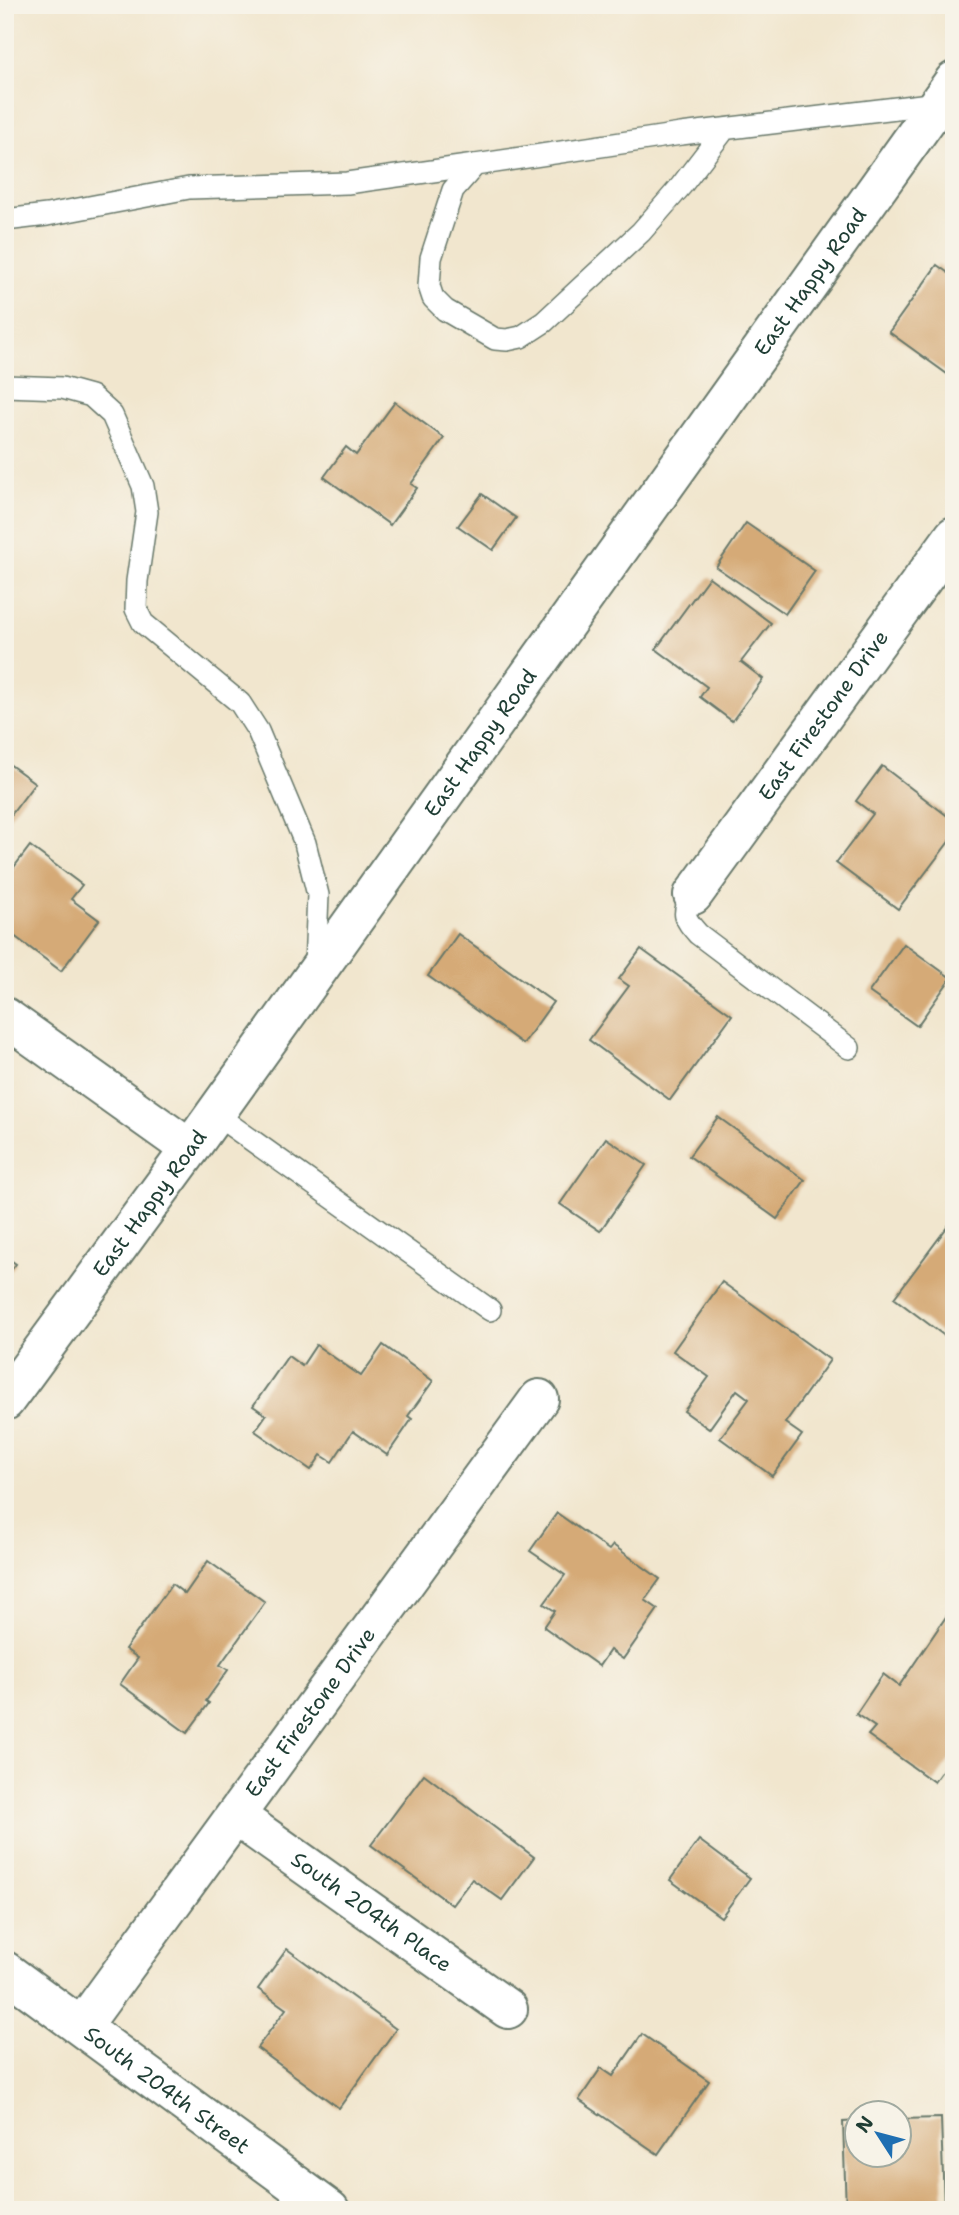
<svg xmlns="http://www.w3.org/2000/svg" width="959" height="2215" viewBox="0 0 959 2215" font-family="'Shantell Sans',sans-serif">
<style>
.building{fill:#d5aa77}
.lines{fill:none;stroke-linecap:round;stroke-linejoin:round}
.service-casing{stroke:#68786a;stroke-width:24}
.minor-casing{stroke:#68786a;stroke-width:42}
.service{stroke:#fff;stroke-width:21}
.minor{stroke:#fff;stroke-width:38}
.labels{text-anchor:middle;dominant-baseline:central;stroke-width:5;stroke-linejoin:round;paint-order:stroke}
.street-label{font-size:21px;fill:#1f3d34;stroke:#f7f3e8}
</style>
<rect width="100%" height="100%" fill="#f7f3e8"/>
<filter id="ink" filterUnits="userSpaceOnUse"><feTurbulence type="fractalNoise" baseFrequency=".0143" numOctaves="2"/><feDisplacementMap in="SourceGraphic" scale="14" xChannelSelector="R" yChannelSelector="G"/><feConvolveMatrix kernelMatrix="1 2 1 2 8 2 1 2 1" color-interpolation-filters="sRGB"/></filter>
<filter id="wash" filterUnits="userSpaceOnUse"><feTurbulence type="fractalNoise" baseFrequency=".00686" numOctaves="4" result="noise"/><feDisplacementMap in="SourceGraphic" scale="28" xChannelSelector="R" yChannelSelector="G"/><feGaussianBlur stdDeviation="1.57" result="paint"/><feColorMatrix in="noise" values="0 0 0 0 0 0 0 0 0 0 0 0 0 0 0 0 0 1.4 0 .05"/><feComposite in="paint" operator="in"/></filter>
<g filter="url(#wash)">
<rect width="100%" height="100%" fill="#f1e6ce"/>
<g id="blocks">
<g class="building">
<path d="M 937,265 L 954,277 L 954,379 L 889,332 Z"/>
<path d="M 395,402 L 444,438 L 411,484 L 417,488 L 390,525 L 324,477 L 346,447 L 356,455 Z"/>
<path d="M 482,494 L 516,518 L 493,550 L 458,526 Z"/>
<path d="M 746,523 L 815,571 L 785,614 L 716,567 Z"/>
<path d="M 709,577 L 771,623 L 741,662 L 763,679 L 732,721 L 700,697 L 707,687 L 656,649 Z"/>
<path d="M 5,697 L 12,702 L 5,712 Z"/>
<path d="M 5,761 L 35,783 L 5,823 Z"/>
<path d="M 882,766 L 954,821 L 954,835 L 898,909 L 836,863 L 873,814 L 856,801 Z"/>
<path d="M 30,846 L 82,885 L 71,899 L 99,920 L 61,971 L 5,929 L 5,879 Z"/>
<path d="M 458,934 L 553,1002 L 523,1044 L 428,976 Z"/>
<path d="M 904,944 L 951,978 L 917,1026 L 869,992 Z"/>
<path d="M 641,949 L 732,1015 L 670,1100 L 589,1040 L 629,986 L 619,979 Z"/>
<path d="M 718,1117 L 805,1180 L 777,1219 L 689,1156 Z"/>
<path d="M 606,1138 L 646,1165 L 600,1231 L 560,1204 Z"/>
<path d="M 948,1226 L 954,1231 L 954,1336 L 950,1340 L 894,1298 Z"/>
<path d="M 5,1256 L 16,1264 L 5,1278 Z"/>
<path d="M 722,1282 L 830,1360 L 785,1423 L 802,1435 L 772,1476 L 720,1438 L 749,1399 L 737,1390 L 709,1429 L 684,1411 L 709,1377 L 673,1351 Z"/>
<path d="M 316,1345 L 361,1376 L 383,1345 L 433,1381 L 408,1416 L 412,1419 L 387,1455 L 353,1431 L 332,1462 L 321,1455 L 311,1470 L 255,1431 L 266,1415 L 253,1406 L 288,1356 L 302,1366 Z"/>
<path d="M 557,1513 L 609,1550 L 613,1545 L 660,1579 L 645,1600 L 658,1609 L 623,1659 L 610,1650 L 599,1666 L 544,1627 L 555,1611 L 544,1604 L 565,1575 L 530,1551 Z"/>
<path d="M 208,1561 L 265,1602 L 220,1665 L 228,1670 L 206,1701 L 209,1703 L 187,1733 L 120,1684 L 138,1658 L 125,1649 L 172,1584 L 185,1594 Z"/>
<path d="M 954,1605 L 954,1754 L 934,1782 L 868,1735 L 875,1727 L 856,1714 L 883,1674 L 899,1686 Z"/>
<path d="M 424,1774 L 534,1857 L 502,1900 L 472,1879 L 452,1905 L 371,1845 Z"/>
<path d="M 699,1840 L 750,1878 L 721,1917 L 670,1880 Z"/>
<path d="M 287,1949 L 396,2029 L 339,2108 L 257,2048 L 286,2009 L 258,1989 Z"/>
<path d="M 642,2034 L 709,2081 L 658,2154 L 579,2100 L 601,2068 L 613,2076 Z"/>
<path d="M 941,2118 L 944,2206 L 846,2210 L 843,2122 L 858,2121 L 858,2156 L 900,2156 L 900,2119 Z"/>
</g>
</g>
</g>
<g filter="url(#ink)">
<use href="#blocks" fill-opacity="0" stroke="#68786a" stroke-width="2"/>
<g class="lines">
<defs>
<g id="service">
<path d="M 724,130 L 681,186 L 641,232 L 544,322 L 521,337 L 507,340 L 495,339 L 445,310 L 433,298 L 429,286 L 431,258 L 453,190 L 475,165 L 681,134 L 938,103"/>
<path d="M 5,220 L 47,215 L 189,188 L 347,183 L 475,165"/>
<path d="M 5,386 L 62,388 L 91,396 L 112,415 L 143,486 L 147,512 L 137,581 L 136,609 L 143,623 L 240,703 L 258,731 L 305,843 L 318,895 L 315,966"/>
<path d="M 693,895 C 681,914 684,918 698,934 L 849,1048"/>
<path d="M 215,1114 L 490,1310"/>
</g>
<g id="minor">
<path id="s1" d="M 693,895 L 954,536"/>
<path d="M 5,1017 L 190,1149"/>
<path id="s2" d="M 5,1401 L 190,1149 L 954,81"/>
<path id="s3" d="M 236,1816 L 508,2009"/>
<path id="s4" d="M 5,1971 L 330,2210"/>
<path id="s5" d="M 82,2026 L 539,1399"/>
</g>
</defs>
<use href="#service" class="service-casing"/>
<use href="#minor" class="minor-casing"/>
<use href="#service" class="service"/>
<use href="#minor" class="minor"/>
</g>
</g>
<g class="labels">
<g class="street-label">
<text stroke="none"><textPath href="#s2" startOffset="1379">East Happy Road</textPath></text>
<text stroke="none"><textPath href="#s1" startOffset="222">East Firestone Drive</textPath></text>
<text stroke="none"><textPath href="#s2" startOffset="812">East Happy Road</textPath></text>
<text stroke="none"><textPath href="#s2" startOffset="245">East Happy Road</textPath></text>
<text stroke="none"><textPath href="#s5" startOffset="388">East Firestone Drive</textPath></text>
<text stroke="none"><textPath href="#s3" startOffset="166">South 204th Place</textPath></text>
<text stroke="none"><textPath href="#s4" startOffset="201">South 204th Street</textPath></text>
</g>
</g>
<rect width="959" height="2215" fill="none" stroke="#f7f3e8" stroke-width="28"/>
<g transform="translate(878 2134) rotate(306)"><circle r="33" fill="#f7f3e8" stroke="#a1aaa0" stroke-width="2"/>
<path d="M0-5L12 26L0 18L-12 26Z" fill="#1f6fb2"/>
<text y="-10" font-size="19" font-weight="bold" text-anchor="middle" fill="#1f3d34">N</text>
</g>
</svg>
